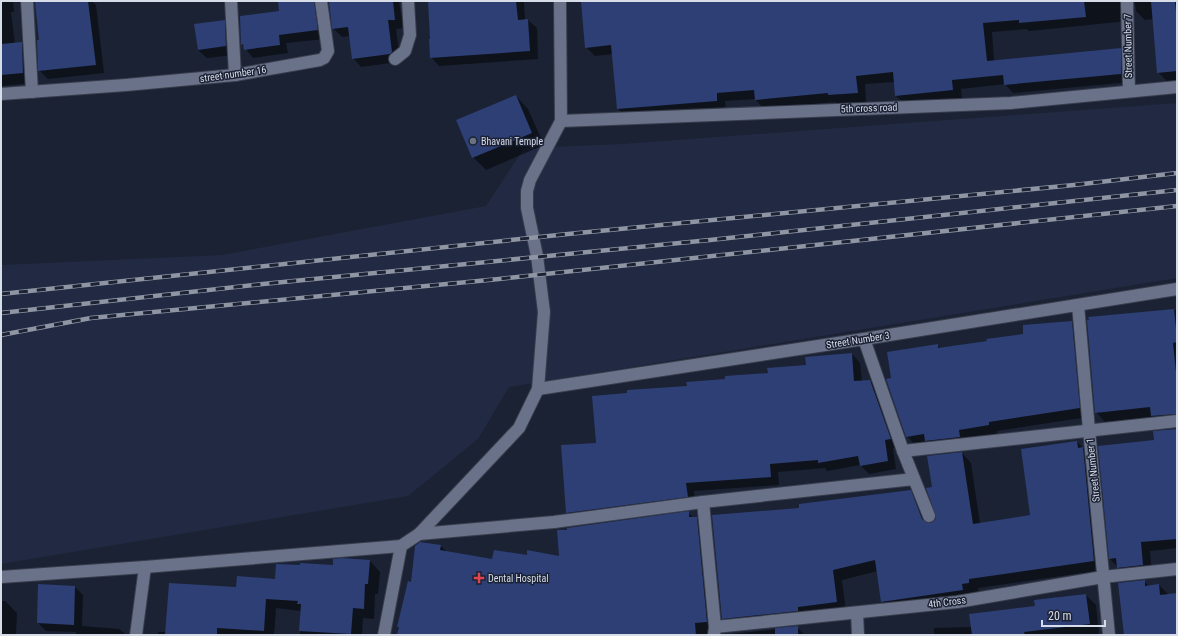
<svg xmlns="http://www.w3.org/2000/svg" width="1178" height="636" viewBox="0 0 1178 636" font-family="'Roboto Condensed',sans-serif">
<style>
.built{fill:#212a42}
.shadow{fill:#0007}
.building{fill:#2d3f75}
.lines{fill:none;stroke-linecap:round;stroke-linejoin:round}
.street-casing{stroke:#383d4c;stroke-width:14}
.street{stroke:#697288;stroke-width:12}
.rail-casing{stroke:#9095a4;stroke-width:4.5}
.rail{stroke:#1b2234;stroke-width:3;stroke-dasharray:9;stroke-linecap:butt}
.worship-dot{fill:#6b7280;stroke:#1b2234;stroke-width:1.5}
.health-dot{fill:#e0444e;stroke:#1b2234;stroke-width:1.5}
.labels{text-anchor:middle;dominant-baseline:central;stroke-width:3;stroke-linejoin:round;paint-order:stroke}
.street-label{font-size:10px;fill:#d7dce9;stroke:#1b2234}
.poi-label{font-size:10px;fill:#d7dce9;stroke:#1b2234;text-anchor:start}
</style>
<rect width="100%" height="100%" fill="#1b2234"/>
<path class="built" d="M 1177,103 L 1177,278 L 509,387 L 478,439 L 408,496 L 1,564 L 1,265 L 222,255 L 486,206 L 524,148 L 623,144 Z"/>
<g class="shadow">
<path d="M 1,1 L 13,1 L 14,12 L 11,12 L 15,44 L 21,43 L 32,53 L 33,83 L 1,86 Z"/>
<path d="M 52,1 L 91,1 L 96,5 L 104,73 L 48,79 L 39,70 L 40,41 Z"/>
<path d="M 279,1 L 399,1 L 403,28 L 396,29 L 400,60 L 398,62 L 361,67 L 353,58 L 350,36 L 342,37 L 333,28 L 330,2 L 325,3 L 325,39 L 286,43 L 288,53 L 253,58 L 242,44 L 280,12 Z"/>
<path d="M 429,1 L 524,1 L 525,20 L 528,20 L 537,28 L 538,59 L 439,66 L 431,57 L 431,40 Z"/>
<path d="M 582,1 L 1177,1 L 1177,80 L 1167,81 L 1158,72 L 1154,19 L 1145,20 L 1136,11 L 1135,2 L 1132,3 L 1128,21 L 1029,31 L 1026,29 L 992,32 L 994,61 L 1120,49 L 1129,58 L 1130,82 L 1013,93 L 1005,84 L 961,89 L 962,99 L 905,104 L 896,96 L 895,82 L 865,84 L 866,102 L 838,104 L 835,102 L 764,109 L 755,99 L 725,101 L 726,110 L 626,117 L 618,109 L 613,54 L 595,56 L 586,47 Z"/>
<path d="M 224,21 L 233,30 L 234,55 L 207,58 L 198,50 Z"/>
<path d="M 516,96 L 528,109 L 544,145 L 486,170 L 473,157 Z"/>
<path d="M 1177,310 L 1177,424 L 1162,425 L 1153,417 L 1105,422 L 1096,412 L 1089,318 Z"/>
<path d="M 1071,322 L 1081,331 L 1088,417 L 997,431 L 998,434 L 916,446 L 907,436 L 892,379 L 937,345 L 941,349 L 1024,335 Z"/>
<path d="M 852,354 L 860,363 L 862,382 L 870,381 L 879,390 L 899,447 L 893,448 L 896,469 L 869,474 L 860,465 L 827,471 L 825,468 L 778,472 L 779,485 L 694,491 L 695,505 L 575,521 L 567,512 L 597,443 L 629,394 L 688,387 L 769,374 L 807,366 Z"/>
<path d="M 1177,429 L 1177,548 L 1150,551 L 1152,574 L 1127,577 L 1110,559 L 1155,441 Z"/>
<path d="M 1077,442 L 1087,451 L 1103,570 L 978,588 L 979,592 L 972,593 L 972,599 L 892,612 L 882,602 L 878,571 L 842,580 L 846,612 L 732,628 L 723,618 L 800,509 L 910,491 L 920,501 L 929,524 L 936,521 L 938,517 L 933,488 L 962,453 L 971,463 L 980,524 L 1032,515 Z"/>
<path d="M 688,513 L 694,518 L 696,518 L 707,528 L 717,635 L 398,635 L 399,628 L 398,627 L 412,583 L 441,546 L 447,552 L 493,560 L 527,557 L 560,557 Z"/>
<path d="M 370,561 L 380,572 L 378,594 L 375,594 L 374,619 L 363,618 L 362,635 L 300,635 L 301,611 L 276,608 L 274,635 L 158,635 L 158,632 L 166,632 L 237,588 L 334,566 Z"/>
<path d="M 1144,581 L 1149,586 L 1159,585 L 1169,595 L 1177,594 L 1177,635 L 1125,635 Z"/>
<path d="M 75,587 L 83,595 L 82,626 L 119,629 L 126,635 L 76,635 L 76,632 L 46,631 L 38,623 Z"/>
<path d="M 1086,595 L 1096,605 L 1099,633 L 1097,634 L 1097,635 L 934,635 L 934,628 L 971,627 L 1036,607 Z"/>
<path d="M 1,601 L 5,601 L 17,613 L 16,635 L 1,635 Z"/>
<path d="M 797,627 L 805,635 L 722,635 Z"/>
</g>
<g class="building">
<path d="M 44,1 L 88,1 L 96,65 L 38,71 L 37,40 L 39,40 L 35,2 Z"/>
<path d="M 278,1 L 314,1 L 318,30 L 279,35 L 280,45 L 244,50 L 243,44 L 241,45 L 240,16 L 279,11 Z"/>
<path d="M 329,1 L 393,1 L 395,20 L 388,20 L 392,52 L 390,54 L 352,59 L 348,27 L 332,29 Z"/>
<path d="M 428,1 L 516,1 L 518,20 L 528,19 L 530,51 L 430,58 L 429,39 L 430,39 Z"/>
<path d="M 581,1 L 1084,1 L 1086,17 L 1019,23 L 1019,20 L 983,23 L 987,61 L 1121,48 L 1121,74 L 1004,85 L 1003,75 L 952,80 L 953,90 L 895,96 L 893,72 L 856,76 L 858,93 L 828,95 L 828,93 L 755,100 L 754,90 L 717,93 L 717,101 L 617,109 L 611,45 L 585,48 Z"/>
<path d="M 1151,1 L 1175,1 L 1177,23 L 1177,71 L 1157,73 Z"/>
<path d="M 225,20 L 226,46 L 198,50 L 194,24 Z"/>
<path d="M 22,42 L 23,73 L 1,75 L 1,44 Z"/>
<path d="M 516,95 L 532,133 L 472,158 L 456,120 Z"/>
<path d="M 1174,309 L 1177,338 L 1177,342 L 1173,343 L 1177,382 L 1177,414 L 1151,416 L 1150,407 L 1095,413 L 1087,320 L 1089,320 L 1088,317 Z"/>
<path d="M 1072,321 L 1080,408 L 989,422 L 989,425 L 959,430 L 960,437 L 925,441 L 924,434 L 906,437 L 886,379 L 891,378 L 887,352 L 938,344 L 938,348 L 987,341 L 986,339 L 1023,334 L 1023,325 Z"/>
<path d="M 852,353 L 854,381 L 870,380 L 891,439 L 885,440 L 888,461 L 860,466 L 858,456 L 818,463 L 818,460 L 770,464 L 771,477 L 686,483 L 688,497 L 566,513 L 561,445 L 596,443 L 592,396 L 627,393 L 627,390 L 687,386 L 686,382 L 725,379 L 725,376 L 768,373 L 767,368 L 806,365 L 805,357 Z"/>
<path d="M 1177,429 L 1177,539 L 1141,542 L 1143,565 L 1117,568 L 1116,558 L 1109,559 L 1098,446 L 1154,440 L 1153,431 Z"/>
<path d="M 1077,441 L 1078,448 L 1083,447 L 1094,561 L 969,579 L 969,583 L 962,584 L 963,590 L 881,602 L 875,560 L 833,570 L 837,602 L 798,607 L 798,611 L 722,619 L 712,515 L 799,508 L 799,504 L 911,490 L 922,519 L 928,523 L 931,523 L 935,520 L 936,517 L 926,488 L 932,487 L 927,456 L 962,452 L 973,524 L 1030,515 L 1021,449 Z"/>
<path d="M 689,511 L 689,517 L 697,517 L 707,622 L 695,623 L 696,635 L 397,635 L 399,627 L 397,627 L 408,581 L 411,582 L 415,546 L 420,542 L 441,545 L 440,550 L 492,559 L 494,550 L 527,555 L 527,550 L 559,556 L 557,530 L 567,530 L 567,528 Z"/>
<path d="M 341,558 L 370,560 L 368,584 L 365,584 L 364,609 L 353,608 L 351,634 L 299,631 L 301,604 L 297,604 L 298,601 L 266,599 L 264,631 L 217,628 L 217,635 L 165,635 L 169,583 L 236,587 L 237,576 L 275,579 L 276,564 L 300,565 L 300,563 L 333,565 L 333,559 Z"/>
<path d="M 1145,580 L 1145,586 L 1159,584 L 1160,595 L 1177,593 L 1177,635 L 1124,635 L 1118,583 Z"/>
<path d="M 38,584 L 75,586 L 74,625 L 37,623 Z"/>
<path d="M 1086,594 L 1090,624 L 1024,632 L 1025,635 L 972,635 L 969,614 L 1035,606 L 1034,600 Z"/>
<path d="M 798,626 L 798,635 L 775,635 L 775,628 Z"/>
</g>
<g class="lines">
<defs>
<g id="street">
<path d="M 27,1 L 32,92"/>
<path d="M 231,1 L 235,75"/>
<path d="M 1127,1 L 1129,91"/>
<path d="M 395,59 L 405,51 L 410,35 L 408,1"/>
<path d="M 1,94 L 126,85 L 235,75 L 320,60 L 324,58 L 328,51 L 321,1"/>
<path d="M 561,121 L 1011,103 L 1177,87"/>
<path d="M 1078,305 L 1089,430 L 1109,635"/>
<path d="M 864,339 L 903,451 L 929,516"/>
<path d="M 538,389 L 864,339 L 1177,289"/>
<path d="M 903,451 L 1177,421"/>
<path d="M 703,502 L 715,627 L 714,635"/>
<path d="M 419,534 L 554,522 L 703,502 L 914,479"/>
<path d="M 1,577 L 145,567 L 401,546"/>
<path d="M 857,613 L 858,635"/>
<path d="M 715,627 L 957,602 L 1103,577 L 1177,569"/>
<path d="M 136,635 L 145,567"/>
<path d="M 384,635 L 401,546 L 419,534 L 519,428 L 538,389 L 544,312 L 537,256 L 527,208 L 527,191 L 530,180 L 561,121 L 560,1"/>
</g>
</defs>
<use href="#street" class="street-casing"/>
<use href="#street" class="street"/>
<defs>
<g id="rail">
<path d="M 1,294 L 568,234 L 1074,185 L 1177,173"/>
<path d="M 1,313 L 263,284 L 710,240 L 1177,190"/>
<path d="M 1,335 L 91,318 L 499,279 L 1177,206"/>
</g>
</defs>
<use href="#rail" class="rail-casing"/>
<use href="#rail" class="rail"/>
</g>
<circle class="worship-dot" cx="473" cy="141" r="4"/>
<path class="health-dot" d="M477 572h4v4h4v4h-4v4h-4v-4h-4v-4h4z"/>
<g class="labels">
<g class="street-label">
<text transform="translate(1128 46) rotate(-91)">Street Number 7</text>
<text transform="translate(233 74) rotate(-8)">street number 16</text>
<text transform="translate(869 108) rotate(-2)">5th cross road</text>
<text transform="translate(858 340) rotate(-9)">Street Number 3</text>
<text transform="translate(1093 470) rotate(-96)">Street Number 1</text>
<text transform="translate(947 602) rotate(-7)">4th Cross</text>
</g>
<g class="poi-label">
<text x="481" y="141">Bhavani Temple</text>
<text x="488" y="578">Dental Hospital</text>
</g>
</g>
<rect width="1178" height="636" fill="none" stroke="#d7dce9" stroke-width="4"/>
<path d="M1042 620v6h63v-6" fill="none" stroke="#d7dce9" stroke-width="2"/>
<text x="1048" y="620" font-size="12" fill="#d7dce9" stroke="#1b2234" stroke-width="3" paint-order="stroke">20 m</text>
</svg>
